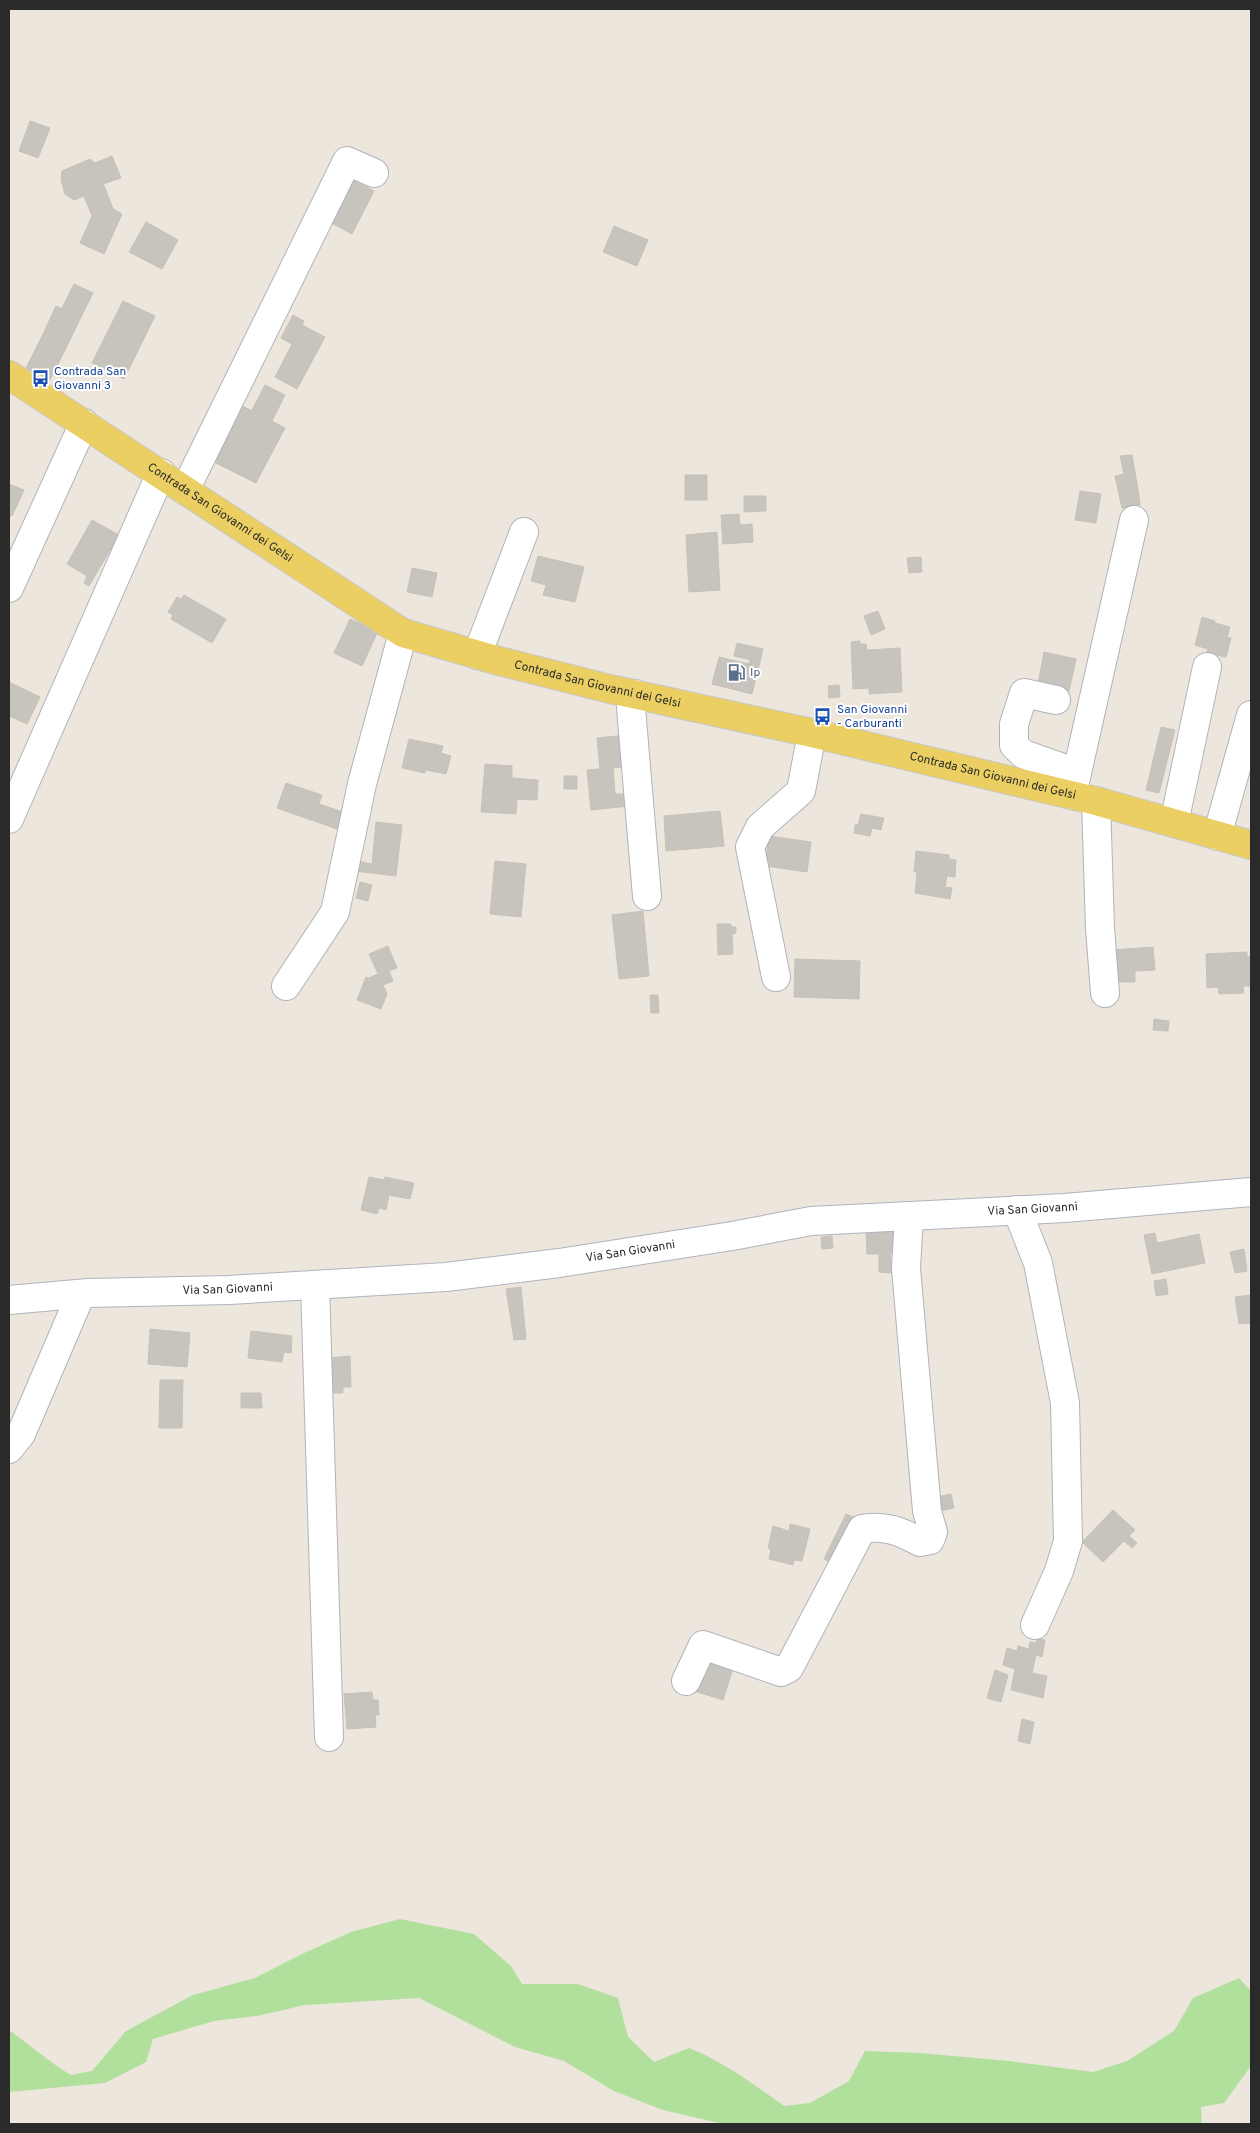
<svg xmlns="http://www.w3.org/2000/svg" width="1260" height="2133" viewBox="0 0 1260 2133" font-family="Overpass,sans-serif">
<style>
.green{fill:#b1e09c}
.building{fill:#c7c3bd;stroke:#c7c2b7}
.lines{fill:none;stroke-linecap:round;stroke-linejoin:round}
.minor-casing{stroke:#b0b3be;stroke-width:30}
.major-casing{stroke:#c8c8c8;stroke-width:30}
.minor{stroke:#fff;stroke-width:28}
.major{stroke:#ebcf63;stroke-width:28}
.labels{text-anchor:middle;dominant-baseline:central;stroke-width:4;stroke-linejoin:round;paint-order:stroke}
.transit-label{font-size:12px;fill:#164399;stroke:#fff;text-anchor:start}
.street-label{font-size:12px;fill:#2a2a2a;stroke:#fff}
.service-label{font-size:12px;fill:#4e5e75;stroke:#fff;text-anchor:start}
</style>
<rect width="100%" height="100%" fill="#ece6dd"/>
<path class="green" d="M 400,1919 L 474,1934 L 511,1966 L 522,1984 L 578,1984 L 618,1998 L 628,2037 L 654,2062 L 689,2048 C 724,2062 753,2084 784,2106 L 810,2103 L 849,2081 L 865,2051 L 920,2053 L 1009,2061 L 1093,2072 L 1127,2061 L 1174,2031 L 1193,1998 L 1239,1978 L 1251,1991 L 1251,2066 L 1224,2103 L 1201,2107 L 1202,2124 L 724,2124 L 663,2110 L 614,2091 L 564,2061 L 515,2047 L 419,1998 L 305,2005 L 257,2016 L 214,2021 L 153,2039 L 146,2062 L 105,2083 L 9,2092 L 9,2030 C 30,2045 49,2062 71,2075 L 92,2071 L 126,2031 L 193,1995 L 255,1978 L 302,1954 L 351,1932 Z"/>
<g class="building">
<path d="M 30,121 L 50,128 L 38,158 L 19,151 Z"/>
<path d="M 112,156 L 121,178 L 103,184 L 105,188 L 74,200 L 65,194 L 61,180 L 62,171 L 90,159 L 95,163 Z"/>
<path d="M 350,179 L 374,191 L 352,234 L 328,221 Z"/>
<path d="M 105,188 L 113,209 L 92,216 L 84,196 Z"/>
<path d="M 113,209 L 122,214 L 104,254 L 80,243 L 92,216 Z"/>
<path d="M 146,222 L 178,240 L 162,269 L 129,252 Z"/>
<path d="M 614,226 L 648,240 L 637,266 L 603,252 Z"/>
<path d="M 74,284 L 93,293 L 81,317 L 62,308 Z"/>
<path d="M 123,301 L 155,316 L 124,379 L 92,363 Z"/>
<path d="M 56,306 L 81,317 L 69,342 L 44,332 Z"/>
<path d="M 293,315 L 304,321 L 292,344 L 281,338 Z"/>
<path d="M 302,325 L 325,337 L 297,389 L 275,377 Z"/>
<path d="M 44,332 L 69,342 L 50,380 L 26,368 Z"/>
<path d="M 265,385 L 285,395 L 272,421 L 252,410 Z"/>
<path d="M 235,402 L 285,428 L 256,483 L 206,458 Z"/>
<path d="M 1132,455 L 1135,472 L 1124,474 L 1120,456 Z"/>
<path d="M 1135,472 L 1139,496 L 1120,499 L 1115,476 Z"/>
<rect x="685" y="475" width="22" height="25"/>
<path d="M 9,484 L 24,490 L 12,516 L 9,515 Z"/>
<path d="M 1080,491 L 1101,494 L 1096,523 L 1075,520 Z"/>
<path d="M 744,496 L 766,496 L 766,511 L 744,512 Z"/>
<path d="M 1139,496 L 1140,505 L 1122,508 L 1120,499 Z"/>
<path d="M 739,514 L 740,525 L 752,524 L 753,542 L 723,544 L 721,515 Z"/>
<path d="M 92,520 L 119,535 L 89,586 L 84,583 L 87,576 L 67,564 Z"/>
<path d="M 717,532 L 720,590 L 689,592 L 686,535 Z"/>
<path d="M 538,556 L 584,567 L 575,602 L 543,595 L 546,585 L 531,581 Z"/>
<path d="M 921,557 L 922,572 L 909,573 L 907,558 Z"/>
<path d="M 412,568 L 437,573 L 432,597 L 407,592 Z"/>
<path d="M 184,595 L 226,619 L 212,643 L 171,619 L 173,615 L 168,612 L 177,597 L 181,599 Z"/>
<path d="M 878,611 L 885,629 L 871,635 L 864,616 Z"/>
<path d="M 1202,617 L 1215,621 L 1215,623 L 1230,627 L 1227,637 L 1231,638 L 1226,657 L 1207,653 L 1208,649 L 1195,645 Z"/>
<path d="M 350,619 L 378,631 L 362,666 L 334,653 Z"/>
<path d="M 860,641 L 860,644 L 866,644 L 867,650 L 900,648 L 902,692 L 869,694 L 869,688 L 853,689 L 851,642 Z"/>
<path d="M 737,643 L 763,649 L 760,662 L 734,656 Z"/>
<path d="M 1044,652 L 1076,659 L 1069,691 L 1038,684 Z"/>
<path d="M 719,657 L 749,664 L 750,660 L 760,662 L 752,694 L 712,684 Z"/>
<path d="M 9,682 L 40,697 L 27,724 L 9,716 Z"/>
<path d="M 839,685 L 840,697 L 829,698 L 828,686 Z"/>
<path d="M 1161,727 L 1175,730 L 1159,793 L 1146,790 Z"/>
<path d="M 627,735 L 630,766 L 613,768 L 615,794 L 630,794 L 629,806 L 591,810 L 587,770 L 600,769 L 597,738 Z"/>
<path d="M 409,739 L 443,746 L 441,753 L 451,756 L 446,774 L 426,770 L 425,773 L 402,768 Z"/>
<path d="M 485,764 L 512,766 L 512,778 L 538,780 L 537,800 L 517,799 L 516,814 L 481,812 Z"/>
<rect x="564" y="776" width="13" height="13"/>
<path d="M 286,783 L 322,795 L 319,804 L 343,812 L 337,829 L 277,808 Z"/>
<path d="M 720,811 L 724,846 L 666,851 L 664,816 Z"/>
<path d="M 861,814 L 884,818 L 881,830 L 872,828 L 870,836 L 854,833 L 855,825 L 858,825 Z"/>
<path d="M 376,822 L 402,825 L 396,876 L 355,871 L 356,861 L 372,864 Z"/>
<path d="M 769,836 L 811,842 L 807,872 L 765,866 Z"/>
<path d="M 916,851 L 949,855 L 949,859 L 956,860 L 955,877 L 947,876 L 945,887 L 952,888 L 950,899 L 915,893 L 917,872 L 914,872 Z"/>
<path d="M 495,861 L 526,864 L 521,917 L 490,914 Z"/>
<path d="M 360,882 L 372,885 L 368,901 L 356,898 Z"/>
<path d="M 643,911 L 649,976 L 619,979 L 612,915 Z"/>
<path d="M 717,924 L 731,924 L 731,927 L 736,927 L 736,933 L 732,934 L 733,954 L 718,955 Z"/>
<path d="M 388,946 L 397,968 L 389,971 L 393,981 L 383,985 L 387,994 L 381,1009 L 357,1000 L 366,977 L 369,978 L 378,974 L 369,954 Z"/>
<path d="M 1153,947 L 1155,970 L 1135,971 L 1135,982 L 1114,982 L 1112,950 Z"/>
<path d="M 1247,952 L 1247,957 L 1251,957 L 1251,986 L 1243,986 L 1244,993 L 1219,994 L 1218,987 L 1207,988 L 1206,954 Z"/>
<path d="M 795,959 L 860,961 L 859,999 L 794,997 Z"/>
<path d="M 650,995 L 658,995 L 659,1013 L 651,1013 Z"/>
<path d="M 1154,1019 L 1169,1021 L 1168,1031 L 1153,1030 Z"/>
<path d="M 369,1177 L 384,1180 L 385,1177 L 414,1183 L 410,1199 L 389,1195 L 386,1210 L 379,1208 L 377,1214 L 361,1210 Z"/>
<path d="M 894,1230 L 894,1253 L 890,1253 L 892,1273 L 879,1272 L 879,1254 L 867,1254 L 866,1231 Z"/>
<path d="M 1155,1233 L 1157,1243 L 1199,1234 L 1205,1263 L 1152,1274 L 1144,1235 Z"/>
<path d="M 832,1236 L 833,1248 L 822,1249 L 821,1237 Z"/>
<path d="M 1244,1249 L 1247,1271 L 1235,1273 L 1230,1252 Z"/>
<path d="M 1166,1279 L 1168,1294 L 1156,1296 L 1154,1281 Z"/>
<path d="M 521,1287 L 526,1339 L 514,1340 L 506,1289 Z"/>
<path d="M 1251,1295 L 1251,1323 L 1239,1324 L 1235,1297 Z"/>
<path d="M 150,1329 L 190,1333 L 187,1367 L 148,1364 Z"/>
<path d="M 251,1331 L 292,1336 L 291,1353 L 284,1352 L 282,1362 L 248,1358 Z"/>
<path d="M 350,1356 L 351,1387 L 343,1387 L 343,1393 L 330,1393 L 329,1358 Z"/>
<path d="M 160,1380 L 183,1380 L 182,1428 L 159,1428 Z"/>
<path d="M 241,1393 L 261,1393 L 262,1408 L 241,1408 Z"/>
<path d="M 951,1494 L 954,1508 L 935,1512 L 932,1498 Z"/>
<path d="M 1113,1510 L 1135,1530 L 1129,1536 L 1137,1543 L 1132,1548 L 1124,1541 L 1103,1562 L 1082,1542 Z"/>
<path d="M 846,1514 L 858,1519 L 835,1565 L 824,1559 Z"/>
<path d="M 790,1524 L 810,1529 L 802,1561 L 794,1560 L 793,1565 L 769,1559 L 771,1549 L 768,1548 L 773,1526 L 789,1531 Z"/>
<path d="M 1037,1639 L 1045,1640 L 1042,1657 L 1036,1655 L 1032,1673 L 1047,1676 L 1043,1698 L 1011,1690 L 1015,1669 L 1003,1665 L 1007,1648 L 1017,1651 L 1018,1646 L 1029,1649 L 1030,1642 L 1036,1643 Z"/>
<path d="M 707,1650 L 736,1659 L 723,1700 L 694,1691 Z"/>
<path d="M 995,1670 L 1008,1675 L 1001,1702 L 987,1698 Z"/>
<path d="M 372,1692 L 373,1700 L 378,1700 L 379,1715 L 375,1715 L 376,1727 L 347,1729 L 344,1694 Z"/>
<path d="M 1022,1719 L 1034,1722 L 1030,1744 L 1018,1741 Z"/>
</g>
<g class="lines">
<defs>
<g id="minor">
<path d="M 185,490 L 347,161 L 374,173"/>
<path d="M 9,588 L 84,423"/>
<path d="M 477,655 L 524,532"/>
<path d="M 635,694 L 631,708 L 647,896"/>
<path d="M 1056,700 L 1024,693 L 1014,724 L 1014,745 L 1023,754 L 1077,773"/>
<path d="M 1072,795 L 1134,520"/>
<path d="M 1096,801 L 1100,928 L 1105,993"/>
<path d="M 9,819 L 161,473"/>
<path d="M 1174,823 L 1207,667"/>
<path d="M 1217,836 L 1251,715"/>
<path d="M 776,977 L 750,847 L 760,827 L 801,791 L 812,733"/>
<path d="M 286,986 L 335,912 L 362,784 L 403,633"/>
<path d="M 1017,1210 L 1038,1263 L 1065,1403 L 1068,1541 L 1059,1571 L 1035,1625"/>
<path d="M 315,1285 L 329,1737"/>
<path id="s1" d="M 9,1300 L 88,1293 L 229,1290 L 446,1277 L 559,1263 L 732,1236 L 811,1221 L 1065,1208 L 1251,1192"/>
<path d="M 9,1449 L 21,1434 L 81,1294"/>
<path d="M 686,1681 L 703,1645 L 781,1672 L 789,1668 L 862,1529 C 885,1525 900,1531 920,1542 L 930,1540 L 933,1532 L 927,1511 L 906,1268 L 909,1216"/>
</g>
<g id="major">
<path id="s2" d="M 9,375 L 403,633 L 499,661 L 610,689 L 812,733 L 1096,801 L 1251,845"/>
</g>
</defs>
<use href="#minor" class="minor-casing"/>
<use href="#major" class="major-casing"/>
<use href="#minor" class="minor"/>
<use href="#major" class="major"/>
</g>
<defs>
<symbol id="bus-bare" viewBox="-9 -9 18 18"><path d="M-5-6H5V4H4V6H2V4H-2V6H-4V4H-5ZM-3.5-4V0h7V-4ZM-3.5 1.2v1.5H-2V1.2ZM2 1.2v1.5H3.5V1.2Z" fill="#1a4fb4" stroke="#fff" stroke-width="2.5" paint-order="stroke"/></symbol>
<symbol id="fuel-bare" viewBox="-9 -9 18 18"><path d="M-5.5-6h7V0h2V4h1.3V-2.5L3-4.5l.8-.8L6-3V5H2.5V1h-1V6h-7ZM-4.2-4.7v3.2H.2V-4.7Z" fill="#5c6f8a" stroke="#fff" stroke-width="2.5" paint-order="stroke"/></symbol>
</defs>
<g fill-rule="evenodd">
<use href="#bus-bare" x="28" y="366" width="25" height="25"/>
<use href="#fuel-bare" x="724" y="660" width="25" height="25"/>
<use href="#bus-bare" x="810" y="704" width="25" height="25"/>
</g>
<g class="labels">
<g class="transit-label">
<text x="54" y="372">Contrada San<tspan x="54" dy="14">Giovanni 3</tspan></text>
<text x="837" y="710">San Giovanni<tspan x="837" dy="14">- Carburanti</tspan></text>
</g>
<g class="street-label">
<text stroke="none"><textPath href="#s2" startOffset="252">Contrada San Giovanni dei Gelsi</textPath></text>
<text stroke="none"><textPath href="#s2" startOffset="672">Contrada San Giovanni dei Gelsi</textPath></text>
<text stroke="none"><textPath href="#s2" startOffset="1078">Contrada San Giovanni dei Gelsi</textPath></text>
<text stroke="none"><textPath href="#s1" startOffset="1029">Via San Giovanni</textPath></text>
<text stroke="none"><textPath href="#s1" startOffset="624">Via San Giovanni</textPath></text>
<text stroke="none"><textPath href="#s1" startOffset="219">Via San Giovanni</textPath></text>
</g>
<g class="service-label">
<text x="750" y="673">Ip</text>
</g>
</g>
<rect width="1260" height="2133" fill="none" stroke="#2a2a2a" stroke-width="20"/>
</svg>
